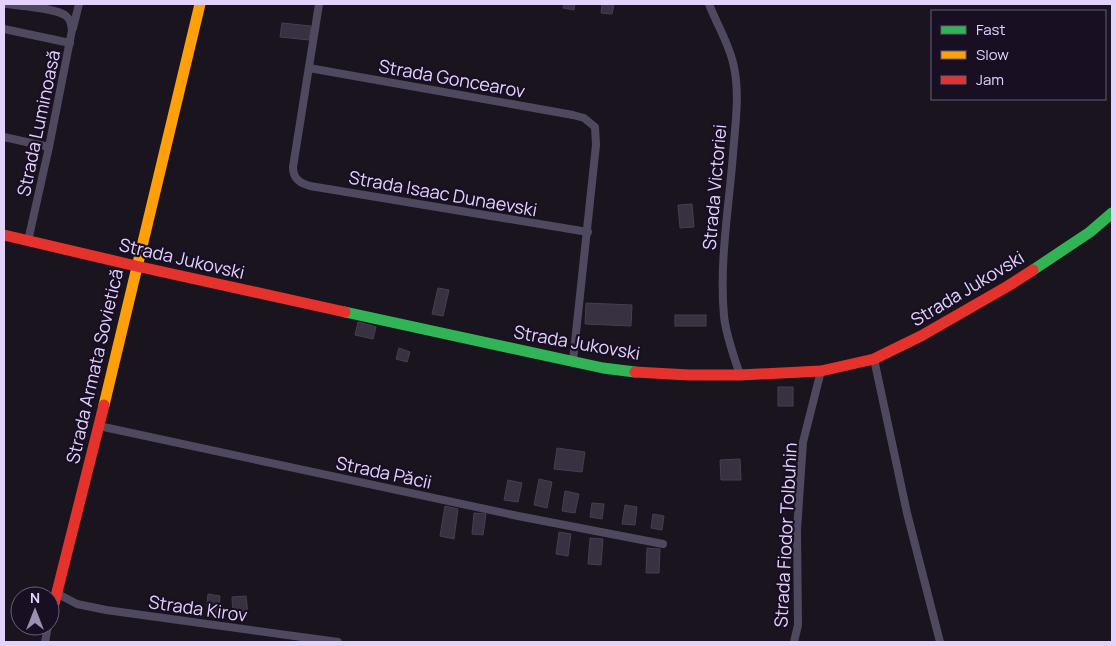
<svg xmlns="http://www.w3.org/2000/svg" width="1116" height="646" viewBox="0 0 1116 646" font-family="Manrope,sans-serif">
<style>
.building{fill:#383141;stroke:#473e52}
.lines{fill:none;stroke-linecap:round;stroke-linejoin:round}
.street{stroke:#4f495f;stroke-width:8}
.fast{stroke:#30b455;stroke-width:11}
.slow{stroke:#ff9f0a;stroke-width:11}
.jam{stroke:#e5322d;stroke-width:11}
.labels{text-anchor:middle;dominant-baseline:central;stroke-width:4.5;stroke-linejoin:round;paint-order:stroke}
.street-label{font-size:18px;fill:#e3d2fe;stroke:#180f23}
</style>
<rect width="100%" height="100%" fill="#19141e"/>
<g class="building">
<path d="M 564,4 L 575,4 L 574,10 L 563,8 Z"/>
<path d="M 602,4 L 614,4 L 612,14 L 601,13 Z"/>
<path d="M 282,23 L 311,26 L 309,40 L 280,37 Z"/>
<path d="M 692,204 L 694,227 L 680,228 L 678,205 Z"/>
<path d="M 438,288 L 449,290 L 443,316 L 432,314 Z"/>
<path d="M 586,303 L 632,305 L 631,326 L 585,324 Z"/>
<rect x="675" y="315" width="31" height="11"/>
<path d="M 358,322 L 376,327 L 373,339 L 355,335 Z"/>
<path d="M 399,348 L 410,352 L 407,362 L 396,359 Z"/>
<rect x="778" y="387" width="15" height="19"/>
<path d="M 557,448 L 585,452 L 582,472 L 554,469 Z"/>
<path d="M 740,459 L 741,480 L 721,480 L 720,460 Z"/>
<path d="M 539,479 L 552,482 L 547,508 L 534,505 Z"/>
<path d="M 508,480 L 522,483 L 518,502 L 504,500 Z"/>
<path d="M 565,491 L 579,494 L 575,513 L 562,511 Z"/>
<path d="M 592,503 L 604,504 L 602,519 L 590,517 Z"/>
<path d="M 625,505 L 637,507 L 635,525 L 622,524 Z"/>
<path d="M 445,506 L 458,509 L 454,539 L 440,536 Z"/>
<path d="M 474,513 L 486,514 L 483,535 L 472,534 Z"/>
<path d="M 653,514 L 664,516 L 662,530 L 651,528 Z"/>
<path d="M 559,532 L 571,534 L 568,556 L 556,554 Z"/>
<path d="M 590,538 L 603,539 L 601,565 L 588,564 Z"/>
<path d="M 647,548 L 660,549 L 659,573 L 646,573 Z"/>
<path d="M 208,594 L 220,596 L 218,617 L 206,616 Z"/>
<path d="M 246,596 L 248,615 L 233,617 L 232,597 Z"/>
</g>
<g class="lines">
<g class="street">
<path d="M 7,4 C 20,6 57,8 66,16 C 71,20 71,24 72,30 L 49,147 L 28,241"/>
<path d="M 319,4 L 293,167 C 293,179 300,183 310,186 L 588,232"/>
<path d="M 709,4 C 717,25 730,45 734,67 C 740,95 735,126 733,154 C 729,207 719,263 724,316 C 726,336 734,356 740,375"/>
<path d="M 73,28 L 79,4"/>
<path d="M 4,29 L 70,43"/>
<path d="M 309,68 L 573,115 L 584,118 L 595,127 L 596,145 L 573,361"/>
<path d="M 4,137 L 49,147"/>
<path d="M 874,359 L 907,513 L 940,642"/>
<path d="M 99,426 L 518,516 L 663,544"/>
<path d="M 56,593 L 77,604 L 106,610 L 338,642"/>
<path d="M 45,642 L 48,626"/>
<path d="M 794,642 L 798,625 L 797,530 L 803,442 L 821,371"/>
</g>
<g class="fast">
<path d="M 1033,270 L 1090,232 L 1112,213"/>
<path d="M 345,312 L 603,368 L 635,372"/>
</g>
<path class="slow" d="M 104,405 L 200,4"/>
<g class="jam">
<path d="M 4,235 L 136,266 L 345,312"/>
<path d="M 635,372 L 689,375 L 740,375 L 821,371 L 874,359 L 921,336 L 1008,286 L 1033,270"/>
<path d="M 50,620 L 104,405"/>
</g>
</g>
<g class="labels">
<g class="street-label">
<text transform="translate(452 78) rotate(10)">Strada Goncearov</text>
<text transform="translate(38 123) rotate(-78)">Strada Luminoasă</text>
<text transform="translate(714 187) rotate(-85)">Strada Victoriei</text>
<text transform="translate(443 193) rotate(10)">Strada Isaac Dunaevski</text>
<text transform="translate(182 258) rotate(13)">Strada Jukovski</text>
<text transform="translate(967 288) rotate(-31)">Strada Jukovski</text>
<text transform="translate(577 342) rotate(10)">Strada Jukovski</text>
<text transform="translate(94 366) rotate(-77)">Strada Armata Sovietică</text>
<text transform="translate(384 472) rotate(12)">Strada Păcii</text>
<text transform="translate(785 535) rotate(-87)">Strada Fiodor Tolbuhin</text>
<text transform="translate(198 608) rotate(8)">Strada Kirov</text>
</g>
</g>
<rect width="1116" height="646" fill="none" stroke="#e3d2fe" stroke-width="10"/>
<rect x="931" y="10" width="175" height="90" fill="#180f23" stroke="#695d7b"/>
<rect x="941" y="26" width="25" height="8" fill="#30b455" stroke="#695d7b"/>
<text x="976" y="35" font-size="15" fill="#e3d2fe">Fast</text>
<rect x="941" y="51" width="25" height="8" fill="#ff9f0a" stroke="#695d7b"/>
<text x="976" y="60" font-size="15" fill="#e3d2fe">Slow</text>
<rect x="941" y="76" width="25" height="8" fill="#e5322d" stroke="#695d7b"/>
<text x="976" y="85" font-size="15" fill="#e3d2fe">Jam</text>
<g transform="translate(35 611)"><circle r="24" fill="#180f23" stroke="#695d7b"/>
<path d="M0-4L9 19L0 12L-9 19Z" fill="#9c90b0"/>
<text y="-8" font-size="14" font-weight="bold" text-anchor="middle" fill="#e3d2fe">N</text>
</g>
</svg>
